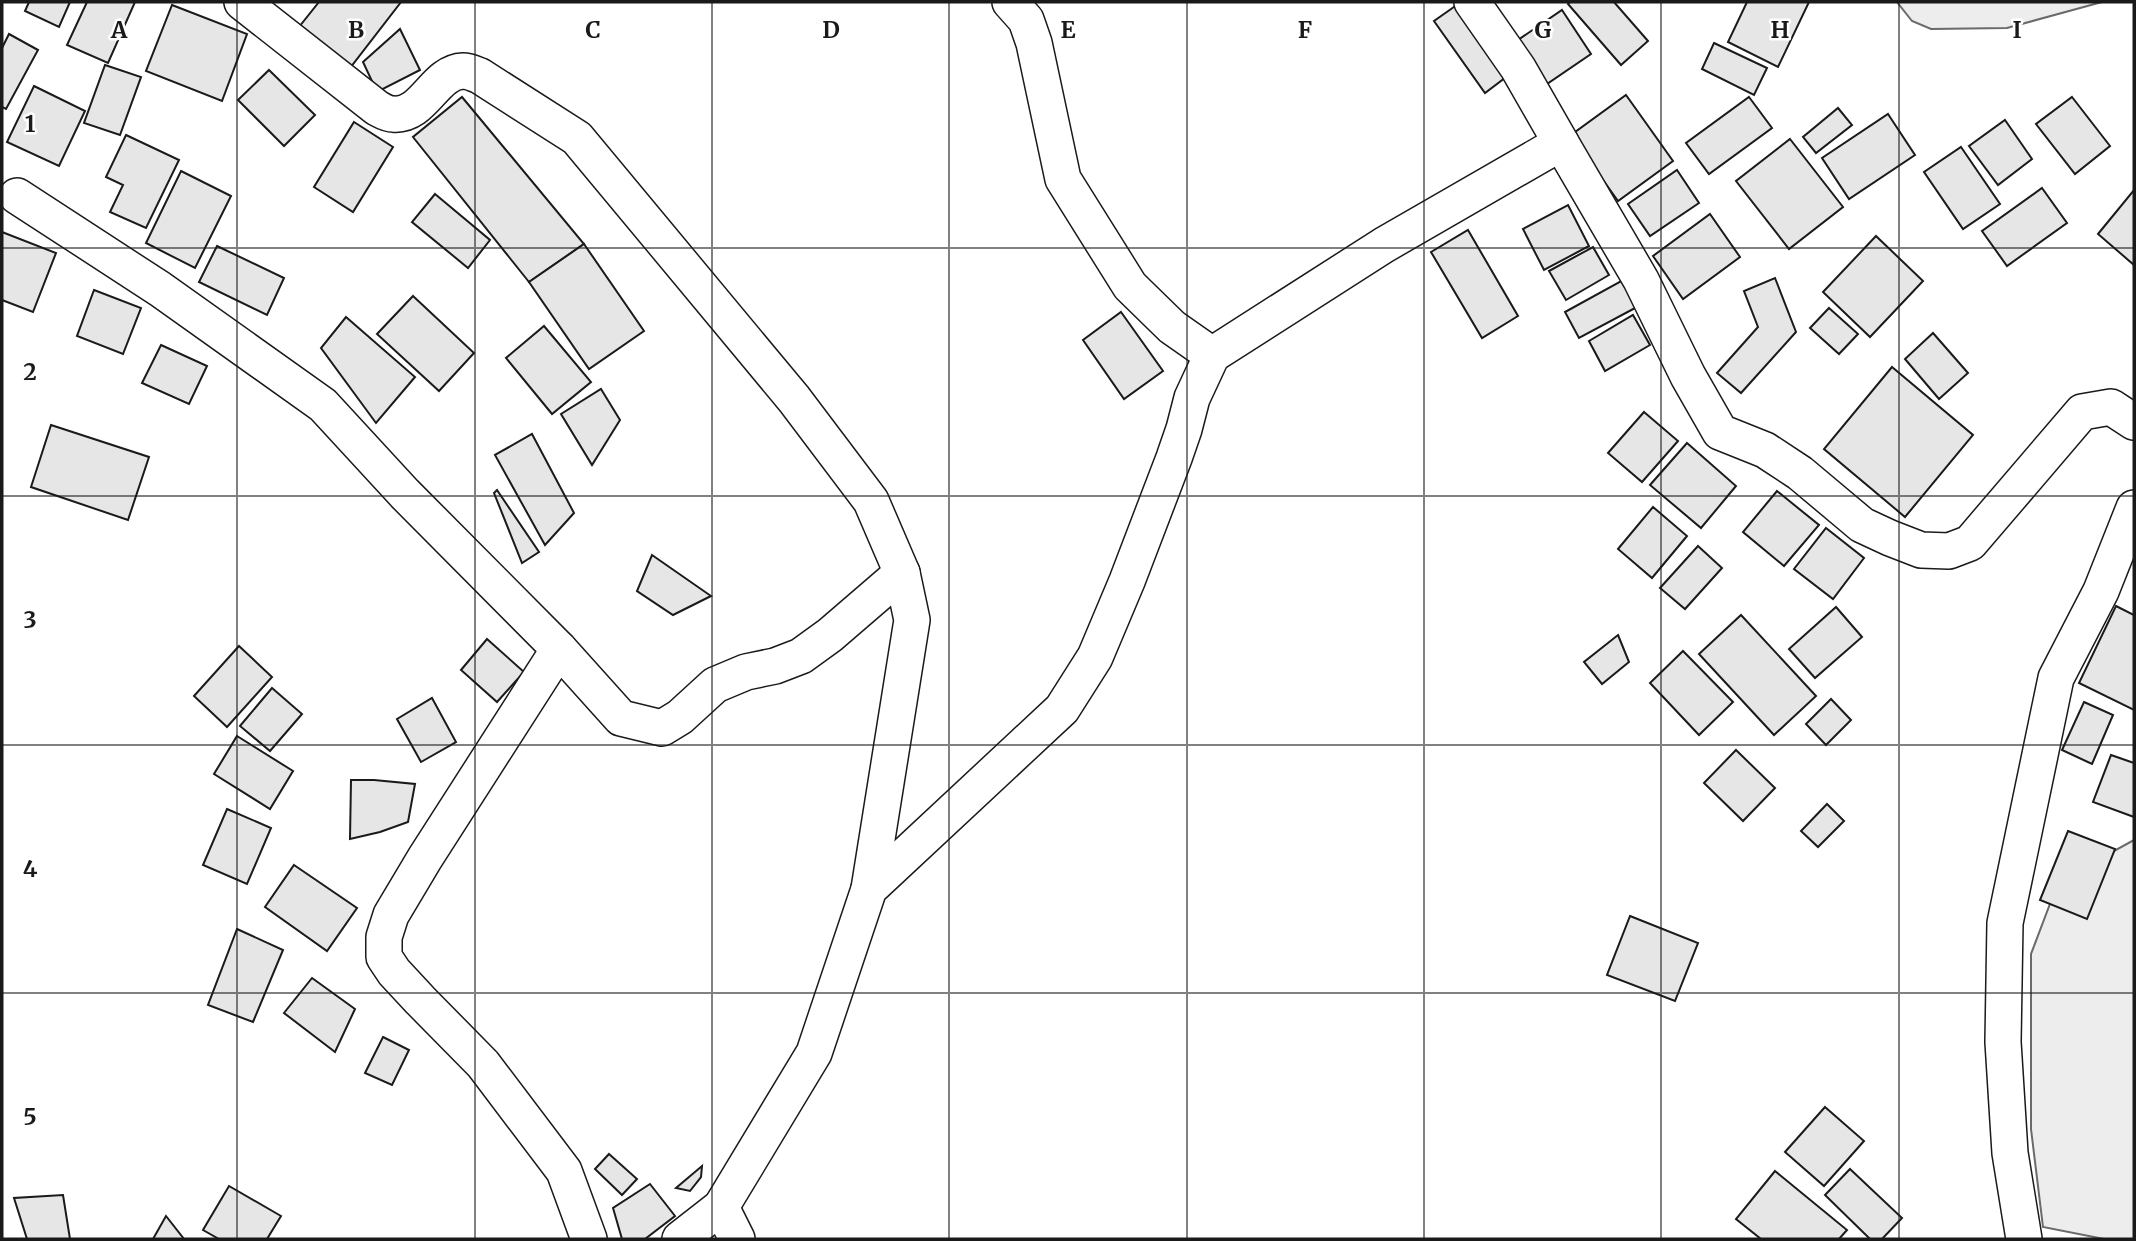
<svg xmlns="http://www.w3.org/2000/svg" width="2136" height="1241" viewBox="0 0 2136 1241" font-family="Merriweather,serif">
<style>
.green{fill:#ededed;stroke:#6a6a6a;stroke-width:2}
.building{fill:#e6e6e6;stroke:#1a1a1a;stroke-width:2}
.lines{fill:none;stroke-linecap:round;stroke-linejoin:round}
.street-casing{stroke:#1a1a1a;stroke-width:38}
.street{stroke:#fff;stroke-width:35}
.grid{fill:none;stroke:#1a1a1a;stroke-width:2;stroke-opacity:0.55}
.grid-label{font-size:23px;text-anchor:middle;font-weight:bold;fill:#1a1a1a;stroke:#fff;stroke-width:5;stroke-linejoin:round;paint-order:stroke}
</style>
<rect width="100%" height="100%" fill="#fff"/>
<g class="green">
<path d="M 1897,2 L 2102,2 L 2007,28 L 1931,29 L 1912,21 Z"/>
<path d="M 2134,840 L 2134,1239 L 2104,1239 L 2043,1227 L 2031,1129 L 2031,954 L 2056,888 L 2070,875 Z"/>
</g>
<g class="building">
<path d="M 29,2 L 70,2 L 59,27 L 25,11 Z"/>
<path d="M 87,2 L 135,2 L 108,63 L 67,45 Z"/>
<path d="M 319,2 L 401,2 L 350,68 L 299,27 Z"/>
<path d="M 1461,2 L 1514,71 L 1485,93 L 1434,21 Z"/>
<path d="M 1570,2 L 1614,2 L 1648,41 L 1621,65 L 1568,4 Z"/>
<path d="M 1747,2 L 1809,2 L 1778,67 L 1728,42 Z"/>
<path d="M 172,5 L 247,34 L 222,101 L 146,71 Z"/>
<path d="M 1562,10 L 1591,54 L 1541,88 L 1512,44 Z"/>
<path d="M 400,29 L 420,70 L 377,92 L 363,62 Z"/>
<path d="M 9,34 L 38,50 L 6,109 L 2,107 L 2,48 Z"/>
<path d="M 1714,43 L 1767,68 L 1754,95 L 1702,69 Z"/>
<path d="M 105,65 L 141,77 L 120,135 L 84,123 Z"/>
<path d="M 269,70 L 315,115 L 284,146 L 238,100 Z"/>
<path d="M 34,86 L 85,111 L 59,166 L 7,142 Z"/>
<path d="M 1626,95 L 1673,161 L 1618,201 L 1571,135 Z"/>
<path d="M 462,97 L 584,244 L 529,282 L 413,137 Z"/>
<path d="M 1749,97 L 1772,128 L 1709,174 L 1686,143 Z"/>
<path d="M 2072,97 L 2110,146 L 2075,174 L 2036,124 Z"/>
<path d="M 1838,108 L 1852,125 L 1816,153 L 1803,137 Z"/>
<path d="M 1888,114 L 1915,155 L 1849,199 L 1822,158 Z"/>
<path d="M 2005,120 L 2032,159 L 1998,185 L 1969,146 Z"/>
<path d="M 354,122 L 393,147 L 353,212 L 314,187 Z"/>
<path d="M 126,135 L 179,160 L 146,228 L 110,212 L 123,185 L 106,177 Z"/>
<path d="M 1790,139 L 1843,207 L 1789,249 L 1736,181 Z"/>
<path d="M 1961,147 L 2000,204 L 1963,229 L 1924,172 Z"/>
<path d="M 1677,170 L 1699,203 L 1650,236 L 1628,204 Z"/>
<path d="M 181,171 L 231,196 L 195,268 L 146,243 Z"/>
<path d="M 2042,188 L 2067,223 L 2007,266 L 1982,231 Z"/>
<path d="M 2134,190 L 2134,265 L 2098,234 Z"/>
<path d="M 435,194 L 490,240 L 468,268 L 412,222 Z"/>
<path d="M 1568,205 L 1589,246 L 1544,270 L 1523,229 Z"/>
<path d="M 1710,214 L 1740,257 L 1683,299 L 1653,256 Z"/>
<path d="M 1468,230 L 1518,316 L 1482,338 L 1431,252 Z"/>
<path d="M 2,232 L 56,253 L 33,312 L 2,300 Z"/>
<path d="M 1876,236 L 1923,281 L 1870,337 L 1823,292 Z"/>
<path d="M 584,244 L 644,331 L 589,369 L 529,282 Z"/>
<path d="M 217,246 L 284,278 L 267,315 L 199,282 Z"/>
<path d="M 1593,247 L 1609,275 L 1566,300 L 1549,271 Z"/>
<path d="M 1775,278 L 1796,332 L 1741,393 L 1717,373 L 1758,327 L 1744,291 Z"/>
<path d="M 1623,280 L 1637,307 L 1579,338 L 1565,312 Z"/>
<path d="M 94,290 L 141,308 L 123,354 L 77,336 Z"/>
<path d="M 413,296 L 474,353 L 439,391 L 377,334 Z"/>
<path d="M 1829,308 L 1858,334 L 1839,354 L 1810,328 Z"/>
<path d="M 1121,312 L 1163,371 L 1124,399 L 1083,340 Z"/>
<path d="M 1633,315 L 1650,345 L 1605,371 L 1589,341 Z"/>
<path d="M 346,317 L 415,377 L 376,423 L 321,348 Z"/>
<path d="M 544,326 L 591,382 L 552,414 L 506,358 Z"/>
<path d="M 1933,333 L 1968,373 L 1939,399 L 1905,359 Z"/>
<path d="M 161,345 L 207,366 L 189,404 L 142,383 Z"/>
<path d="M 1892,367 L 1973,435 L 1905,517 L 1824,449 Z"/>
<path d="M 601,389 L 620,420 L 592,465 L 561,414 Z"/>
<path d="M 1644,412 L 1678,441 L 1642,482 L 1608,453 Z"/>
<path d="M 51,425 L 149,457 L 128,520 L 31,487 Z"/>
<path d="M 532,434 L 574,513 L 545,545 L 495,455 Z"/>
<path d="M 1687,443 L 1736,486 L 1701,528 L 1650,485 Z"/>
<path d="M 497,490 L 539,552 L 522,563 L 494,493 Z"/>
<path d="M 1777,491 L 1819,525 L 1784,566 L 1743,532 Z"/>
<path d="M 1653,507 L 1687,536 L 1652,578 L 1618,549 Z"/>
<path d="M 1826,528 L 1864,558 L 1833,599 L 1794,569 Z"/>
<path d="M 1698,546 L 1722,568 L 1685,609 L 1660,588 Z"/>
<path d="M 652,555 L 711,596 L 673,615 L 637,591 Z"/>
<path d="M 2116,606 L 2134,615 L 2134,710 L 2079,683 Z"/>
<path d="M 1836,607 L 1862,637 L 1815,678 L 1789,649 Z"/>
<path d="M 1741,615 L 1816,696 L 1774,735 L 1699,654 Z"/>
<path d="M 1618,635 L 1629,662 L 1602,684 L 1584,662 Z"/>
<path d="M 487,639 L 524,672 L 497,702 L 461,670 Z"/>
<path d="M 239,646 L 272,677 L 227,727 L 194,696 Z"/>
<path d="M 1683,651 L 1733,702 L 1699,735 L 1650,683 Z"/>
<path d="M 272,688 L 302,714 L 270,751 L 240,726 Z"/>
<path d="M 432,698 L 456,742 L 421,762 L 397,719 Z"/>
<path d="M 1831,699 L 1851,720 L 1826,745 L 1806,724 Z"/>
<path d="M 2084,702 L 2113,715 L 2092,764 L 2062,750 Z"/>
<path d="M 237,736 L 293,771 L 270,809 L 214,774 Z"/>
<path d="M 1736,750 L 1775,788 L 1743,821 L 1704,783 Z"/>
<path d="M 2111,755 L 2134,763 L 2134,817 L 2093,802 Z"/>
<path d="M 351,780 L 374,780 L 415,784 L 408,822 L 380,832 L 350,839 Z"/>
<path d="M 1827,804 L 1844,821 L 1818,847 L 1801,831 Z"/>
<path d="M 227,809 L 271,828 L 247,884 L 203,865 Z"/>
<path d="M 2068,831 L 2115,849 L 2087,919 L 2040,900 Z"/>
<path d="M 294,865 L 357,908 L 327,951 L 265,907 Z"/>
<path d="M 1630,916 L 1698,943 L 1675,1001 L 1607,975 Z"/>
<path d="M 237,929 L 283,950 L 253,1022 L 208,1005 Z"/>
<path d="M 312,978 L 355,1009 L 335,1052 L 284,1013 Z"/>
<path d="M 383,1037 L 409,1050 L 392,1085 L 365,1073 Z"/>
<path d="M 1825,1107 L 1864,1141 L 1824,1186 L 1785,1152 Z"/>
<path d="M 609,1154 L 637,1179 L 622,1195 L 595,1169 Z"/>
<path d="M 702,1166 L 701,1177 L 690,1191 L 676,1188 Z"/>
<path d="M 1850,1169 L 1902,1218 L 1882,1239 L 1870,1239 L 1825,1195 Z"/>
<path d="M 1775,1171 L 1847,1230 L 1839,1239 L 1761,1239 L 1736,1219 Z"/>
<path d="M 650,1184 L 675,1216 L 645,1239 L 622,1239 L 613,1208 Z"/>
<path d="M 229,1186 L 281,1216 L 267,1239 L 219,1239 L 203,1230 Z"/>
<path d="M 63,1195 L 70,1239 L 27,1239 L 14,1198 Z"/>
<path d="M 166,1216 L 184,1239 L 153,1239 Z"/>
</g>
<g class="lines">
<defs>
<g id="street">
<path d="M 242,2 L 377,108 C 381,110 387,114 393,114 C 424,117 434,72 463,71 C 469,71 475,74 480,76 L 577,138 L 794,399 L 871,501 L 902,573 L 912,620 L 869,889"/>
<path d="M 1010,2 L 1026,20 L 1034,43 L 1063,179 L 1130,286 L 1172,327 L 1212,355"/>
<path d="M 1561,143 L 1641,280 L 1688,376 L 1720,432 L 1765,450 L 1800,473 L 1862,525 L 1890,538 L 1921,550 L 1949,551 L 1970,543 L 2082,412 L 2111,407 L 2134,422"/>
<path d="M 17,196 L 160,289 L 323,405 L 405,494 L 559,649 L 621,718 L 662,728 L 680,717 L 715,685 L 746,672 L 775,666 L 801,656 L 830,635 L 902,573"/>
<path d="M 559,649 L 425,858 L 391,915 L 384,937 L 384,957 L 394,972 L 420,1000 L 483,1064 L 564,1171 L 589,1239"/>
<path d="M 721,1207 L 737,1239"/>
<path d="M 680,1239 L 721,1207 L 814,1053 L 869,889 L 1062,709 L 1095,657 L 1127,581 L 1174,458 L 1184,429 L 1192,398 L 1212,355 L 1384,245 L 1561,143 L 1518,68 L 1472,2"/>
<path d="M 2024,1239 L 2010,1153 L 2003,1042 L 2005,923 L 2056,678 L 2101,591 L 2134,508"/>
</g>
</defs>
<use href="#street" class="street-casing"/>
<use href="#street" class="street"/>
</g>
<path class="grid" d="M 237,2 L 237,1239M 475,2 L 475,1239M 712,2 L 712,1239M 949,2 L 949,1239M 1187,2 L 1187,1239M 1424,2 L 1424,1239M 1661,2 L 1661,1239M 1899,2 L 1899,1239M 2,248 L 2134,248M 2,496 L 2134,496M 2,745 L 2134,745M 2,993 L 2134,993"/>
<g class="grid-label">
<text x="119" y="38">A</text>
<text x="356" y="38">B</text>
<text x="593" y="38">C</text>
<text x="831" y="38">D</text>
<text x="1068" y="38">E</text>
<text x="1305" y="38">F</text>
<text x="1543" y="38">G</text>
<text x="1780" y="38">H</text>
<text x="2017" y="38">I</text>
<text x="30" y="132">1</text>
<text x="30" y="380">2</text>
<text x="30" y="628">3</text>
<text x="30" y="877">4</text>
<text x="30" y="1125">5</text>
</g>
<rect width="2136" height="1241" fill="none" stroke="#1a1a1a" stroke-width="7"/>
</svg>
